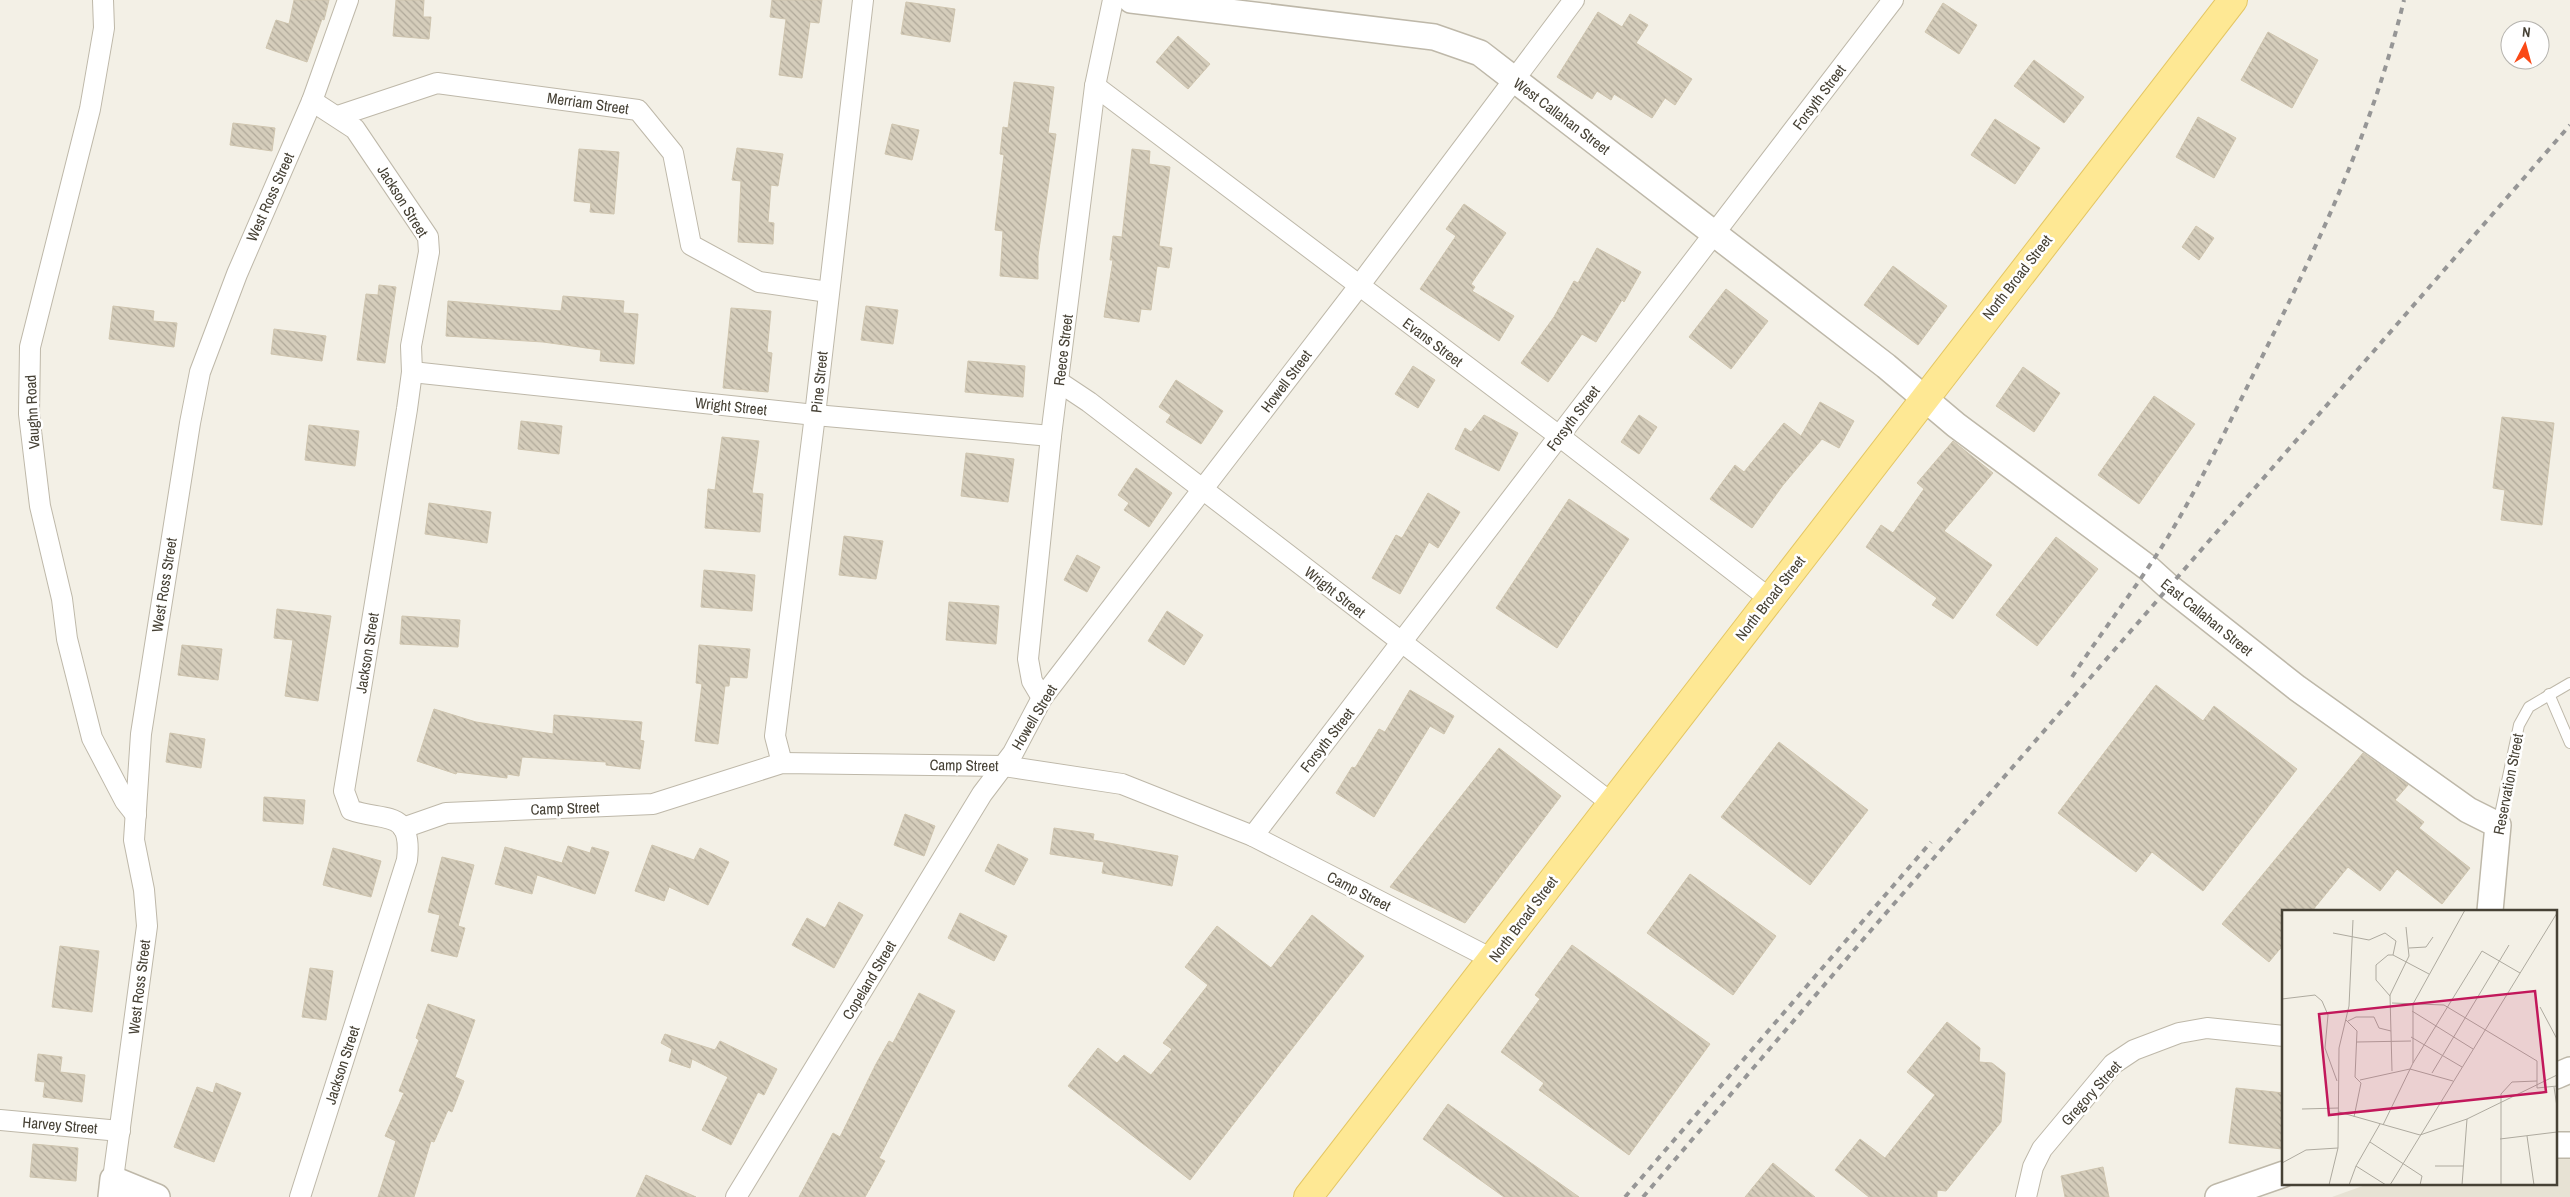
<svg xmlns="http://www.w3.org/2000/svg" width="2570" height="1197" viewBox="0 0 2570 1197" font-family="'Archivo Narrow',sans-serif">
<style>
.residential{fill:#e7e2d4}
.building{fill:url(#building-back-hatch);stroke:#cfc5af}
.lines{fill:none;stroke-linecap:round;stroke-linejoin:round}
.service-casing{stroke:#beb8a9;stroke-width:12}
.minor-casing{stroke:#beb8a9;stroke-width:22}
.tertiary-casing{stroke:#beb8a9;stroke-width:28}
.primary-casing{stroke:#e4c663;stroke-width:30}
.service{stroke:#fff;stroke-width:10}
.minor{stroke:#fff;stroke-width:20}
.tertiary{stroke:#fff;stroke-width:25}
.primary{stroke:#fee894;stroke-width:28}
.rail{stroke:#969696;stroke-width:4;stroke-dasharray:6 6;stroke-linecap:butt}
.labels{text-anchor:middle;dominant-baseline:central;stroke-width:5;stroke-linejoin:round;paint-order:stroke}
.street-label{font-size:15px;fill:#464135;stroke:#fff}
.inset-road{fill:none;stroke:#aeaa9f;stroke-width:1}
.view{fill:#c2185b;fill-opacity:0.15;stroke:#c2185b;stroke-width:2.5}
.inset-edge{fill:none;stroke:#464135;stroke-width:2.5}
</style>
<defs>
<pattern id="building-back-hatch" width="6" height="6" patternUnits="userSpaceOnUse" patternTransform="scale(1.25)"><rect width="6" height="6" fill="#d5cdbb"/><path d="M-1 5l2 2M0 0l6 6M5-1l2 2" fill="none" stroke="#afa899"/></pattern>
</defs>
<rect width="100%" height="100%" fill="#f3f0e6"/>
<path class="residential" d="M 2556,1145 L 2570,1145 L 2570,1197 L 2332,1197 L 2371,1183 L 2556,1183 Z"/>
<g class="building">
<path d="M 294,0 L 329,0 L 324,20 L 322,19 L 307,62 L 266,48 L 276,20 L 289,24 Z"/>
<path d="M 396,0 L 424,0 L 423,17 L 431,17 L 429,39 L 393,36 Z"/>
<path d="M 772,0 L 822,0 L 819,23 L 810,22 L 802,78 L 779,75 L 786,19 L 770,17 Z"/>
<path d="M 906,2 L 955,9 L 950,42 L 901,34 Z"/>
<path d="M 1943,3 L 1977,25 L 1959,54 L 1925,32 Z"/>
<path d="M 1598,12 L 1622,27 L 1630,14 L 1648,25 L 1636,43 L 1692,79 L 1675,105 L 1665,98 L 1652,118 L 1614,94 L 1611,100 L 1597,91 L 1592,99 L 1557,77 Z"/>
<path d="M 2268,32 L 2318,60 L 2292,108 L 2241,80 Z"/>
<path d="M 1178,36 L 1210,64 L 1188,89 L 1156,62 Z"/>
<path d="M 2034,60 L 2084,97 L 2064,123 L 2014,86 Z"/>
<path d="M 1014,82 L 1054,87 L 1048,133 L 1056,134 L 1038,256 L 1038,279 L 1000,276 L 1003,231 L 995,230 L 1004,155 L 1000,154 L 1003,127 L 1008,128 Z"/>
<path d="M 2198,117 L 2236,138 L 2214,178 L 2176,157 Z"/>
<path d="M 1995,119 L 2040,148 L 2015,184 L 1971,155 Z"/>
<path d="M 233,123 L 275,128 L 272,151 L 230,145 Z"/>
<path d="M 892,124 L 919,130 L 912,160 L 885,154 Z"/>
<path d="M 737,148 L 783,154 L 778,186 L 771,185 L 768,222 L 774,223 L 773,244 L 738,242 L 741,181 L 732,180 Z"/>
<path d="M 579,149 L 619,152 L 614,214 L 590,212 L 591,203 L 574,201 Z"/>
<path d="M 1132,149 L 1150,151 L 1149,164 L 1170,167 L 1159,246 L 1172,248 L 1169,268 L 1157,266 L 1151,310 L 1141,309 L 1139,322 L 1104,317 L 1113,260 L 1110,260 L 1113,236 L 1122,237 Z"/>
<path d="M 1464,204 L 1506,233 L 1471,284 L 1475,287 L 1472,291 L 1514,316 L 1499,341 L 1420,289 L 1456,236 L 1446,229 Z"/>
<path d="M 2196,226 L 2214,238 L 2199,260 L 2182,247 Z"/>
<path d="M 1597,248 L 1641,272 L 1624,302 L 1622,300 L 1596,342 L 1582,334 L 1548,382 L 1521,363 L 1554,317 L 1574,281 L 1578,283 Z"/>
<path d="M 1893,266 L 1947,306 L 1918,345 L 1864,305 Z"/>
<path d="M 379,285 L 396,287 L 385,363 L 357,360 L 366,294 L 378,295 Z"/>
<path d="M 1726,289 L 1768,321 L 1731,369 L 1689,337 Z"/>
<path d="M 563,296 L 624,301 L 623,313 L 638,314 L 634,364 L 600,361 L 601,350 L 543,342 L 446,336 L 448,301 L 561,311 Z"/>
<path d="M 113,306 L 154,311 L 153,321 L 177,323 L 174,347 L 109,339 Z"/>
<path d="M 866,306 L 898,310 L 893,344 L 861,340 Z"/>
<path d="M 731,308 L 771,311 L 767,352 L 772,353 L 768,392 L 723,388 Z"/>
<path d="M 274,329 L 326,336 L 322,361 L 271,354 Z"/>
<path d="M 968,361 L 1025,366 L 1023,397 L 965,392 Z"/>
<path d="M 1413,366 L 1435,380 L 1418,408 L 1395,394 Z"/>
<path d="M 2023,367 L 2060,393 L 2034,432 L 1996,406 Z"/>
<path d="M 1176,380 L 1223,411 L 1201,444 L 1166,422 L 1171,415 L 1159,407 Z"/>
<path d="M 2154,396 L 2195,424 L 2139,504 L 2098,475 Z"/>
<path d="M 1820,402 L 1854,421 L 1839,448 L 1822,439 L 1783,485 L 1752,528 L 1710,499 L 1735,465 L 1744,472 L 1784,423 L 1801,436 Z"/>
<path d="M 1484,415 L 1518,433 L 1499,471 L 1455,449 L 1465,428 L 1471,432 Z"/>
<path d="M 1639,415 L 1657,427 L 1639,454 L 1621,442 Z"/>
<path d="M 2502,417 L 2554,423 L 2542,525 L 2501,520 L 2505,490 L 2493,488 Z"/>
<path d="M 521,421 L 562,426 L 559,454 L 518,449 Z"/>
<path d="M 309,425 L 359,431 L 355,466 L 305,460 Z"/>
<path d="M 722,437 L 759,441 L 752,493 L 763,494 L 760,532 L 705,528 L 708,489 L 715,490 Z"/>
<path d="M 1953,441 L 1993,473 L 1944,531 L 1992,565 L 1953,619 L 1932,605 L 1937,598 L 1866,547 L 1881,525 L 1893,533 L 1924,489 L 1917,483 Z"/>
<path d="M 966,453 L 1014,459 L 1008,502 L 961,496 Z"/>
<path d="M 1136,468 L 1172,493 L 1149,527 L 1124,510 L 1129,503 L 1118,495 Z"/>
<path d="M 1428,493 L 1460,512 L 1438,548 L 1429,542 L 1400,594 L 1372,578 L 1396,535 L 1402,538 Z"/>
<path d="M 1569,499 L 1629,539 L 1557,648 L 1496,608 Z"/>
<path d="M 429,503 L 491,512 L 487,543 L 425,534 Z"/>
<path d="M 844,536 L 883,541 L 876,579 L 839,575 Z"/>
<path d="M 2056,537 L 2098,569 L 2037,646 L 1996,615 Z"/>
<path d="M 1077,555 L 1100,567 L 1087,592 L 1064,580 Z"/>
<path d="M 704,570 L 755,575 L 752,611 L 701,607 Z"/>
<path d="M 949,602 L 999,606 L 996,644 L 946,640 Z"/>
<path d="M 277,609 L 331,616 L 318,701 L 285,696 L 293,640 L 274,638 Z"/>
<path d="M 1167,611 L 1203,635 L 1184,665 L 1148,641 Z"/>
<path d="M 402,616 L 460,620 L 458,647 L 400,644 Z"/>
<path d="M 182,645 L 222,649 L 218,680 L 178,675 Z"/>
<path d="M 699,645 L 750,649 L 747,678 L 730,677 L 729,686 L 725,686 L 718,744 L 695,741 L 702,684 L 696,683 Z"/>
<path d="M 2156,685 L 2203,721 L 2214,706 L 2297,769 L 2203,891 L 2152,852 L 2136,872 L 2058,813 Z"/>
<path d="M 1410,690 L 1454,716 L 1444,734 L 1430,726 L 1374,817 L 1336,793 L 1352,767 L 1355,768 L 1379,729 L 1385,732 Z"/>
<path d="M 434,709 L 476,722 L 553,734 L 554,715 L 642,722 L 640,740 L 644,741 L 640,769 L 606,765 L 606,762 L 522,757 L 519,776 L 507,774 L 507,778 L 457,772 L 456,774 L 417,761 Z"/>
<path d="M 170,733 L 205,739 L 201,768 L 166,762 Z"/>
<path d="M 1779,742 L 1868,810 L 1810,885 L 1721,817 Z"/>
<path d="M 1499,748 L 1561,796 L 1465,923 L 1390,887 Z"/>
<path d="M 2363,753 L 2408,785 L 2395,800 L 2424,822 L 2419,828 L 2470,868 L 2442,904 L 2397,869 L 2380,891 L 2348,867 L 2312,911 L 2284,911 L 2284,944 L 2269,962 L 2222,924 Z"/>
<path d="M 264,797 L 305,800 L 303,824 L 263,821 Z"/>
<path d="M 905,814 L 935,826 L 924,856 L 894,845 Z"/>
<path d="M 1054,828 L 1094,834 L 1093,840 L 1178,856 L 1172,886 L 1102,873 L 1104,862 L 1050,854 Z"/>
<path d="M 998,844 L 1028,859 L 1014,885 L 985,871 Z"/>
<path d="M 652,845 L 694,860 L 700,848 L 729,862 L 708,905 L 669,887 L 664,901 L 635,891 Z"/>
<path d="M 568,846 L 590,853 L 592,847 L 609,852 L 595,894 L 537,875 L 532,894 L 495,884 L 505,847 L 562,863 Z"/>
<path d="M 333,848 L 381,861 L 371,897 L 323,885 Z"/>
<path d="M 442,857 L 474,865 L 458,926 L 465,928 L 457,957 L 431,951 L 440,915 L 428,912 Z"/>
<path d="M 1690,874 L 1776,936 L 1733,995 L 1647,933 Z"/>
<path d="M 839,902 L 863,915 L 834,968 L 792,945 L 807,918 L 825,928 Z"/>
<path d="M 960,913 L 1007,936 L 994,961 L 948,938 Z"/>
<path d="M 1312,915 L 1364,956 L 1190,1180 L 1068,1086 L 1098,1048 L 1117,1063 L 1124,1055 L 1151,1075 L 1172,1049 L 1163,1043 L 1208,985 L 1185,967 L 1217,926 L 1271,968 Z"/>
<path d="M 1572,945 L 1710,1044 L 1629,1155 L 1539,1090 L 1544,1083 L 1501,1052 L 1540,999 L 1535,995 Z"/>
<path d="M 60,946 L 99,951 L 92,1012 L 52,1007 Z"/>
<path d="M 310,968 L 333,971 L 326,1020 L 302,1017 Z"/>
<path d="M 919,993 L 955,1011 L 879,1158 L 885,1161 L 865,1197 L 799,1197 L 833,1133 L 840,1137 L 876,1064 L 889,1041 L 893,1043 Z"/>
<path d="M 428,1004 L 475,1020 L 455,1077 L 464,1081 L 452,1112 L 448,1110 L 434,1142 L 431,1141 L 414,1197 L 378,1197 L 396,1141 L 385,1136 L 404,1093 L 399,1091 L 419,1040 L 416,1038 Z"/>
<path d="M 1947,1022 L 1980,1048 L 1979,1062 L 1992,1063 L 2005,1073 L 2001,1122 L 1946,1191 L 1937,1190 L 1937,1197 L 1869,1197 L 1835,1170 L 1860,1139 L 1885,1158 L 1935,1095 L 1907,1072 Z"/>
<path d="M 665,1034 L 715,1050 L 720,1041 L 777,1069 L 764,1095 L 758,1092 L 731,1145 L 702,1130 L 728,1077 L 692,1059 L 690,1068 L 669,1061 L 672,1049 L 661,1043 Z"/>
<path d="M 38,1054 L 62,1057 L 60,1072 L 85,1075 L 82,1102 L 43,1097 L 45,1082 L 35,1081 Z"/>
<path d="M 216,1083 L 241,1093 L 214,1162 L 174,1147 L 197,1087 L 213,1093 Z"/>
<path d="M 2236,1088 L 2284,1093 L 2282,1149 L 2229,1143 Z"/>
<path d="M 1448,1104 L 1579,1197 L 1504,1197 L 1423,1139 Z"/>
<path d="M 33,1144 L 78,1148 L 76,1181 L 30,1177 Z"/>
<path d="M 1773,1163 L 1815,1197 L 1745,1197 Z"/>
<path d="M 2103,1167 L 2109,1197 L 2065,1197 L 2061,1176 Z"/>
<path d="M 646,1175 L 696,1197 L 636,1197 Z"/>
</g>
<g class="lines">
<defs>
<g id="service">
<path d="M 2549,694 L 2570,743"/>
<path d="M 2498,824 L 2519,725 L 2529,707 L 2570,683"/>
</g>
<g id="minor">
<path d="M 103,0 L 104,28 L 90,109 L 30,347 L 29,414 L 40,506 L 62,599 L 67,639 L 92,738 L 125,801 L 136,815"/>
<path d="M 1095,86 L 1559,436 L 1770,599"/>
<path d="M 338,116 L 437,83 L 638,110 L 673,153 L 691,245 L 759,282 L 828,292"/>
<path d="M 412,372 L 815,415 L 1051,436"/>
<path d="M 1059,382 L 1089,402 L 1610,802"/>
<path d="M 1042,698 L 1032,681 L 1028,659 L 1051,436 L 1095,86 L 1113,0"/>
<path d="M 782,763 L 775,736 L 815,415 L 863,0"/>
<path d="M 403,828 L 446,813 L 653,804 L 782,763 L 1004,766 L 1122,784 L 1253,836 L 1492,959"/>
<path d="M 1253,836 L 1893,0"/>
<path d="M 0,1120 L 120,1131"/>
<path d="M 113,1179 L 147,926 L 144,890 L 134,840 L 141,734 L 190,423 L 200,372 L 237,274 L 312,101 L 348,0"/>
<path d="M 300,1197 L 407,860 C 413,808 383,822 351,810 L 344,791 L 407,409 L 412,372 L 411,346 L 429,252 L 428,237 L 355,129 L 312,101"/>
<path d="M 736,1197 L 982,794 L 1013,753 L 1042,698 L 1359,286 L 1574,0"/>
<path d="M 2026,1197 L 2033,1167 L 2042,1149 L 2113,1064 L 2134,1050 L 2179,1033 L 2207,1028 L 2284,1036"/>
</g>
<g id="tertiary">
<path d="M 1131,0 L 1434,37 L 1480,53 L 1886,366 L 1956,425 L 2147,567 L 2169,587 L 2297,688 L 2468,810 L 2498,825 L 2490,911"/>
<path d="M 2556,1076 L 2570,1070"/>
<path d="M 2556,1145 L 2570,1145"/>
<path d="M 111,1197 L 113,1179 L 157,1197"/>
<path d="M 2218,1197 L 2284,1174"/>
</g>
<path id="primary" d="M 1308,1197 C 1616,798 1923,398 2233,0"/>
</defs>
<use href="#service" class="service-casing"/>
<use href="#minor" class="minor-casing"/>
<use href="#tertiary" class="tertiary-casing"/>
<use href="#primary" class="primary-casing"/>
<use href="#service" class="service"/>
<use href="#minor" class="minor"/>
<use href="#tertiary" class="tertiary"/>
<use href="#primary" class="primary"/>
<g class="rail">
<path d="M 2072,677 C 2104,628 2141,582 2171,532 C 2205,475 2234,413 2264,353 C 2322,236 2373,128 2404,0"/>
<path d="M 1625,1197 L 1931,842"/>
<path d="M 1643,1197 L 1873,928 L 2570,125"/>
</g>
</g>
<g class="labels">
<g class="street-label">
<text transform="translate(1819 97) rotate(-53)">Forsyth Street</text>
<text transform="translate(588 103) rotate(8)">Merriam Street</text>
<text transform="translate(1562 116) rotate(37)">West Callahan Street</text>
<text transform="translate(270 197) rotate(-66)">West Ross Street</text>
<text transform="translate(403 201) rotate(58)">Jackson Street</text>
<text transform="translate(2017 277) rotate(-52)">North Broad Street</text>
<text transform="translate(1433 342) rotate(37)">Evans Street</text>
<text transform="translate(1063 350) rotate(-83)">Reece Street</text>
<text transform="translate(1286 381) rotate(-53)">Howell Street</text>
<text transform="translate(819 382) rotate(-84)">Pine Street</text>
<text transform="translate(731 406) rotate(6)">Wright Street</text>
<text transform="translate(32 412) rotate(-93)">Vaughn Road</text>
<text transform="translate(1573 418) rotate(-53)">Forsyth Street</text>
<text transform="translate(164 585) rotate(-81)">West Ross Street</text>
<text transform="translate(1335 592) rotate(38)">Wright Street</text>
<text transform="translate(1770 598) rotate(-52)">North Broad Street</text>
<text transform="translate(2207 617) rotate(39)">East Callahan Street</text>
<text transform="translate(367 653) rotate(-81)">Jackson Street</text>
<text transform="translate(1034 717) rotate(-59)">Howell Street</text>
<text transform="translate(1327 740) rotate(-52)">Forsyth Street</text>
<text transform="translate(964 765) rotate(1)">Camp Street</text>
<text transform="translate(2508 784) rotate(-79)">Reservation Street</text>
<text transform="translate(565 808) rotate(-2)">Camp Street</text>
<text transform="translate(1359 891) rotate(27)">Camp Street</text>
<text transform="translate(1523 919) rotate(-53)">North Broad Street</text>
<text transform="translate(869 980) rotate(-59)">Copeland Street</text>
<text transform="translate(139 987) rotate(-83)">West Ross Street</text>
<text transform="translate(342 1065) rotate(-72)">Jackson Street</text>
<text transform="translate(2091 1093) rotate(-48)">Gregory Street</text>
<text transform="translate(60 1125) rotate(5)">Harvey Street</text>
</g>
</g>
<g transform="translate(2282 910)">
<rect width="275" height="275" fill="#f3f0e6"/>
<path class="inset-road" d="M 51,23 L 87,30 L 103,23 L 114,31 L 111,45M 127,38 L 144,37 L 151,27M 108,86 L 94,70 L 94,55 L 106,45 L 111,45 L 147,64M 0,89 L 33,85 L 40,91 L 46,105 L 43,138 L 55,171M 110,93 L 162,95 L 255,151 L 255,178 L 275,176M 258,97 L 275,129M 130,101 L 191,139M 64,110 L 75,121 L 73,167 L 79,173 L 72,207M 66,111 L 74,107 L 92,107 L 97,118 L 109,121M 129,127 L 180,157M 75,132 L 129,131M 131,153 L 131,94 L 183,0M 110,161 L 108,85 L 127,46 L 124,17M 150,163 L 227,35M 78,170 L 128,159 L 171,171M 272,177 L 275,197M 20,199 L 57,198M 57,202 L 138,225 L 185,209 L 275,165M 101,215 L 131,153 L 200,41 L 238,63M 245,226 L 252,275M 218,229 L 275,222M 88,232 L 140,266 L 138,275M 0,253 L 24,240 L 56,238M 74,256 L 104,275M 153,256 L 181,256M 47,275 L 56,238 L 57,138 L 67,96 L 71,10M 67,275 L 74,256 L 98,214M 108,275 L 275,3M 180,275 L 185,209M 219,275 L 219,184 L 230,172 L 255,171"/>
<path class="view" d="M 253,81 L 264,182 L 47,205 L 37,104 Z"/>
<rect width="275" height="275" class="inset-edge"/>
</g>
<g transform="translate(2525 45) rotate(6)"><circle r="24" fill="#ffffff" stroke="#b5b3ae"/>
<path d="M0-4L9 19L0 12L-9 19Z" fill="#fa4916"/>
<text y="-8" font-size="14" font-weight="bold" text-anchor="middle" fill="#464135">N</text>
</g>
</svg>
